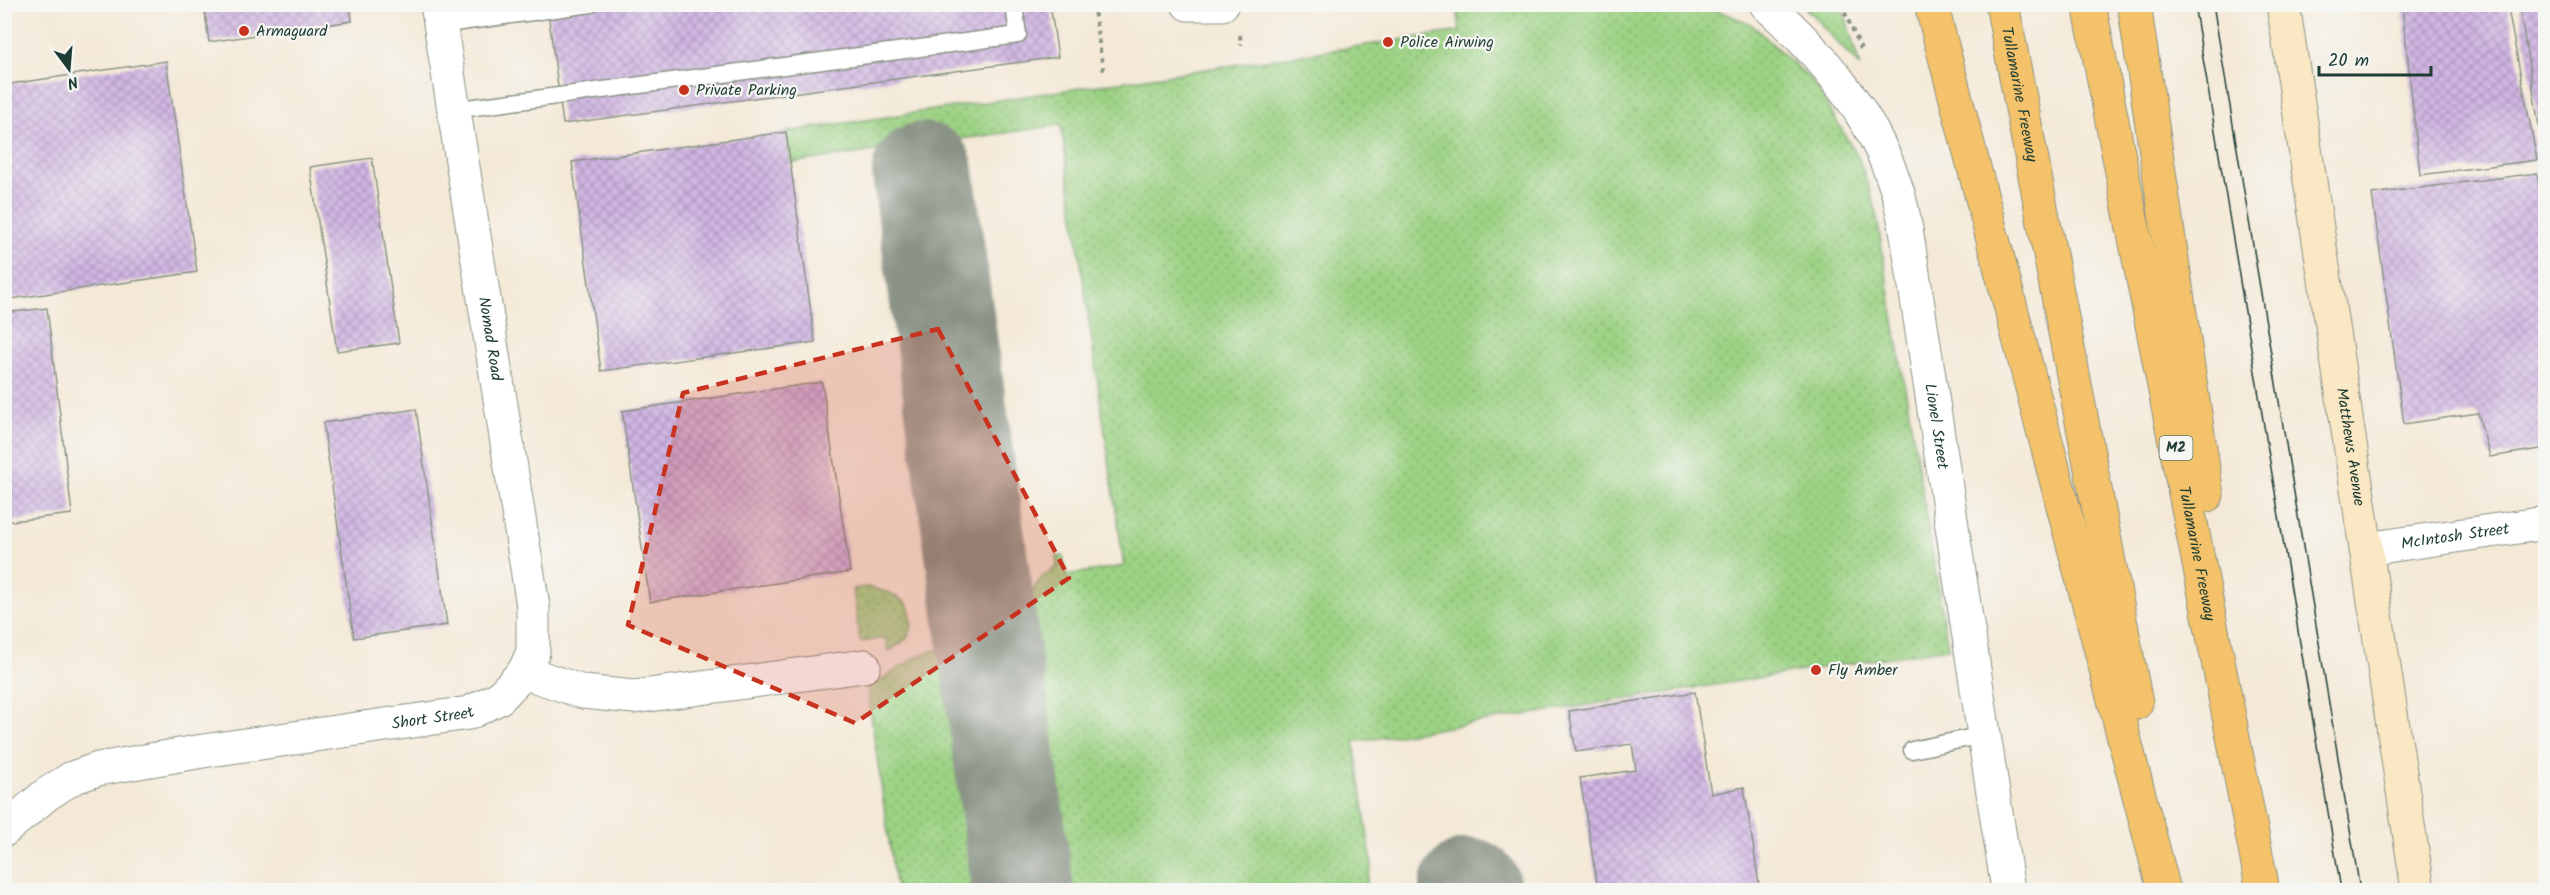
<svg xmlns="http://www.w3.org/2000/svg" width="2550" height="895" viewBox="0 0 2550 895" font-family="Kalam,sans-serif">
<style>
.grass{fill:url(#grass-dots);stroke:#5e885c;stroke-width:1.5}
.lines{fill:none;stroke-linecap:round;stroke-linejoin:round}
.taxiway{stroke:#8a9386;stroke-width:102}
.building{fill:url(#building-cross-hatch)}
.service-casing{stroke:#8a9386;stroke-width:19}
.minor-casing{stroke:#8a9386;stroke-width:35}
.secondary-casing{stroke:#8a9386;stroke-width:35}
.motorway-casing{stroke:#8a9386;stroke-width:35}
.path{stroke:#8a9386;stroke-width:4;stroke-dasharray:4.5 4.5;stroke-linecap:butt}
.service{stroke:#fff;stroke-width:16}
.minor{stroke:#fff;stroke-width:33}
.secondary{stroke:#fae7c3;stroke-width:33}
.motorway{stroke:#f3c26a;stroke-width:33}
.tram{stroke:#1f3d34;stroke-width:1.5}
.marked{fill:#c8321e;fill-opacity:0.2;stroke:#c8321e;stroke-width:4.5;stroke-dasharray:12 8;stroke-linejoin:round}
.poi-dot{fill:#c8321e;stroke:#f6f6f2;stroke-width:2}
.labels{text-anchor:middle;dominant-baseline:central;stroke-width:4.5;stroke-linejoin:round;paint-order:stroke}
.shield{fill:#f6f6f2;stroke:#60746d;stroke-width:1.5}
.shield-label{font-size:15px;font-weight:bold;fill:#1f3d34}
.poi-label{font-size:16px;fill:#1f3d34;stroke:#f6f6f2;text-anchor:start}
.street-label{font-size:16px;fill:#1f3d34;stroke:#f6f6f2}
</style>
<defs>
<pattern id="grass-dots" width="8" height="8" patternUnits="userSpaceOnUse" patternTransform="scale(1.5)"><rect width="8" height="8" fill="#9cd283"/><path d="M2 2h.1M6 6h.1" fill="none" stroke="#7fac6c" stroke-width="1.8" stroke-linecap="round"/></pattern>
<pattern id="building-cross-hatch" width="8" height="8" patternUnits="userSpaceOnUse" patternTransform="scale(1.5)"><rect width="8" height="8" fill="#d1b6e3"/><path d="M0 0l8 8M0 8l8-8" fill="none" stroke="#a995b9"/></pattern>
</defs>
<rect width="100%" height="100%" fill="#f6f6f2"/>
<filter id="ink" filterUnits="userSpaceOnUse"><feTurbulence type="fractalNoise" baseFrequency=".0167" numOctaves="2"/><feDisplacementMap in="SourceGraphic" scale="12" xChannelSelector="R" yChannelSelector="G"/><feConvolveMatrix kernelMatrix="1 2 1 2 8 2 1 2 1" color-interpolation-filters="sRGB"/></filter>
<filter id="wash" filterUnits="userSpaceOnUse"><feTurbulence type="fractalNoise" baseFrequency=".008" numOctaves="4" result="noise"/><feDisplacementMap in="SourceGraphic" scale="24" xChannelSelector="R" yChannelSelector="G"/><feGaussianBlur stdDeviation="1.35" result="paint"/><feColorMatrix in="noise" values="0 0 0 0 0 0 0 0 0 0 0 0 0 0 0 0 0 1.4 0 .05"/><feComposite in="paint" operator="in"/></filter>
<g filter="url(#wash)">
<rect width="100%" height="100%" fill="#f4e9d7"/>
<g class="grass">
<path d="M 1457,5 L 1704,5 L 1751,24 L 1814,83 L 1859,159 L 1875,206 L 1948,648 L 1354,742 L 1372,865 L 1364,890 L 1068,890 L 1038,683 L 1029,598 C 1036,583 1042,575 1057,567 L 1056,557 L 1063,556 L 1067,575 L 1124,566 L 1061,125 L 790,163 L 786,132 L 1460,31 Z"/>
<path d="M 1803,5 L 1842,5 L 1860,67 Z"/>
<path d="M 868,587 L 890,593 L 907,603 C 916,628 913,639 888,651 L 886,638 L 860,642 L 853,589 Z"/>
<path d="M 935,650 L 947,656 L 980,890 L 896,890 L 867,687 C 890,678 911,655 935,650 Z"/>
</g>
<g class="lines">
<g class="taxiway">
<path d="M 923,173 L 1023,890"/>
<path d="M 1470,890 L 1470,889"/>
</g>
</g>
<g id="blocks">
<g class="building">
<path d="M 204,4 L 350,4 L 352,21 L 209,42 Z"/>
<path d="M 547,4 L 1050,4 L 1058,57 L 563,124 Z"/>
<path d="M 2402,4 L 2507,4 L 2537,160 L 2420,175 Z"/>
<path d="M 2519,4 L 2546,4 L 2546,157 L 2544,157 Z"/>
<path d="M 166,61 L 197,272 L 4,300 L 4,85 Z"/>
<path d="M 786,132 L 815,342 L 601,371 L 572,162 Z"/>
<path d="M 372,158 L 399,343 L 337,351 L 310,167 Z"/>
<path d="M 2537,173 L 2546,226 L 2546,448 L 2490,457 L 2478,413 L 2404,424 L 2372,194 Z"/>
<path d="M 47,308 L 72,514 L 4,522 L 4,313 Z"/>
<path d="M 822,382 L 850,572 L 650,602 L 622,411 Z"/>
<path d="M 416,409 L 447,625 L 354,638 L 323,423 Z"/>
<path d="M 1695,692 L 1711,794 L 1744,787 L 1760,890 L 1598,890 L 1580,778 L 1636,770 L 1632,744 L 1576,752 L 1569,711 Z"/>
</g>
</g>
</g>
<g filter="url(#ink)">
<use href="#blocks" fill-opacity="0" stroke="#8a9386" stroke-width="1.5"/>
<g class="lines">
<defs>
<g id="service">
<path d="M 440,25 L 591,4"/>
<path d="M 452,110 L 1018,35 L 1014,4"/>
<path d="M 1912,750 L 1983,735"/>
</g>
<g id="minor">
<path id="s1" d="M 437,4 L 533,606 L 533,652 L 524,672"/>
<path d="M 1188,4 L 1222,4"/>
<path id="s2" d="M 1766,4 C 1823,56 1872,113 1896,187 C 1904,210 1907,236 1911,260 L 2008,890"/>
<path id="s3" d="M 2366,549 L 2546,523"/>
<path id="s4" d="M 4,830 L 47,794 L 72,778 L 98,769 L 203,751 L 469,713 L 499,698 L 524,672 L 583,692 L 634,697 L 864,666"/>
</g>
<g id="secondary">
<path id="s5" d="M 2283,4 L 2418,890"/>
</g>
<g id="motorway">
<path d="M 1931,4 L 2164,890"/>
<path id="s6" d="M 2002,4 L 2136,703"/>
<path id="s7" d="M 2089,4 L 2263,890"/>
<path d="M 2134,4 L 2207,495"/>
</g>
</defs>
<use href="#service" class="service-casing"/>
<use href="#minor" class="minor-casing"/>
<use href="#secondary" class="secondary-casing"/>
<use href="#motorway" class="motorway-casing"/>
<g class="path">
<path d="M 1093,4 L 1104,75"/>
<path d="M 1841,4 L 1861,49"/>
<path d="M 1240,35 L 1241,45"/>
</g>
<use href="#service" class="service"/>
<use href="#minor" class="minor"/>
<use href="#secondary" class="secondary"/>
<use href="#motorway" class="motorway"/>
<g class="tram">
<path d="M 2194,4 L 2341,890"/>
<path d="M 2213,4 L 2360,890"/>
</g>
</g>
</g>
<path class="marked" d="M 938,329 L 1069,578 L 855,723 L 628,625 L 683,393 Z"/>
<g class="poi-dot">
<circle cx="244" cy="31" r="6"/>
<circle cx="1388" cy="42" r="6"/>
<circle cx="684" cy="90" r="6"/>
<circle cx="1816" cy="670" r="6"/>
</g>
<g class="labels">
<rect class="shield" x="2159.5" y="436" width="33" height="24" rx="4.5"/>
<g class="shield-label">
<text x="2176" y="448">M2</text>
</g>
<g class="poi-label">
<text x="256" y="31">Armaguard</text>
<text x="1400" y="42">Police Airwing</text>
<text x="696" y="90">Private Parking</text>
<text x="1828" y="670">Fly Amber</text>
</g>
<g class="street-label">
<text stroke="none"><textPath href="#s6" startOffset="92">Tullamarine Freeway</textPath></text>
<text stroke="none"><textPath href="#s1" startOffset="339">Nomad Road</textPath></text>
<text stroke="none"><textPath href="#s2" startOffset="470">Lionel Street</textPath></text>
<text stroke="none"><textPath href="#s5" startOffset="448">Matthews Avenue</textPath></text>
<text stroke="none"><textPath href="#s3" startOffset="90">McIntosh Street</textPath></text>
<text stroke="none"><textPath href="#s7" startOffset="560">Tullamarine Freeway</textPath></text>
<text stroke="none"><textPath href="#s4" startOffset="452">Short Street</textPath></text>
</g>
</g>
<rect width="2550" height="895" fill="none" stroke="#f6f6f2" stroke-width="24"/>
<g transform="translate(69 69) rotate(164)" stroke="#f6f6f2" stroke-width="4.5" paint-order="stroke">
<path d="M0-4.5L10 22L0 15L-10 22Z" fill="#1f3d34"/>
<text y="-9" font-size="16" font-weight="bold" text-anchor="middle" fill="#1f3d34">N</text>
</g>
<path d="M2319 66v9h112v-9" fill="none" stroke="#1f3d34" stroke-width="3"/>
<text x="2328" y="66" font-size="18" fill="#1f3d34" stroke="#f6f6f2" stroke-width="4.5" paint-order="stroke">20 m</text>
</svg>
